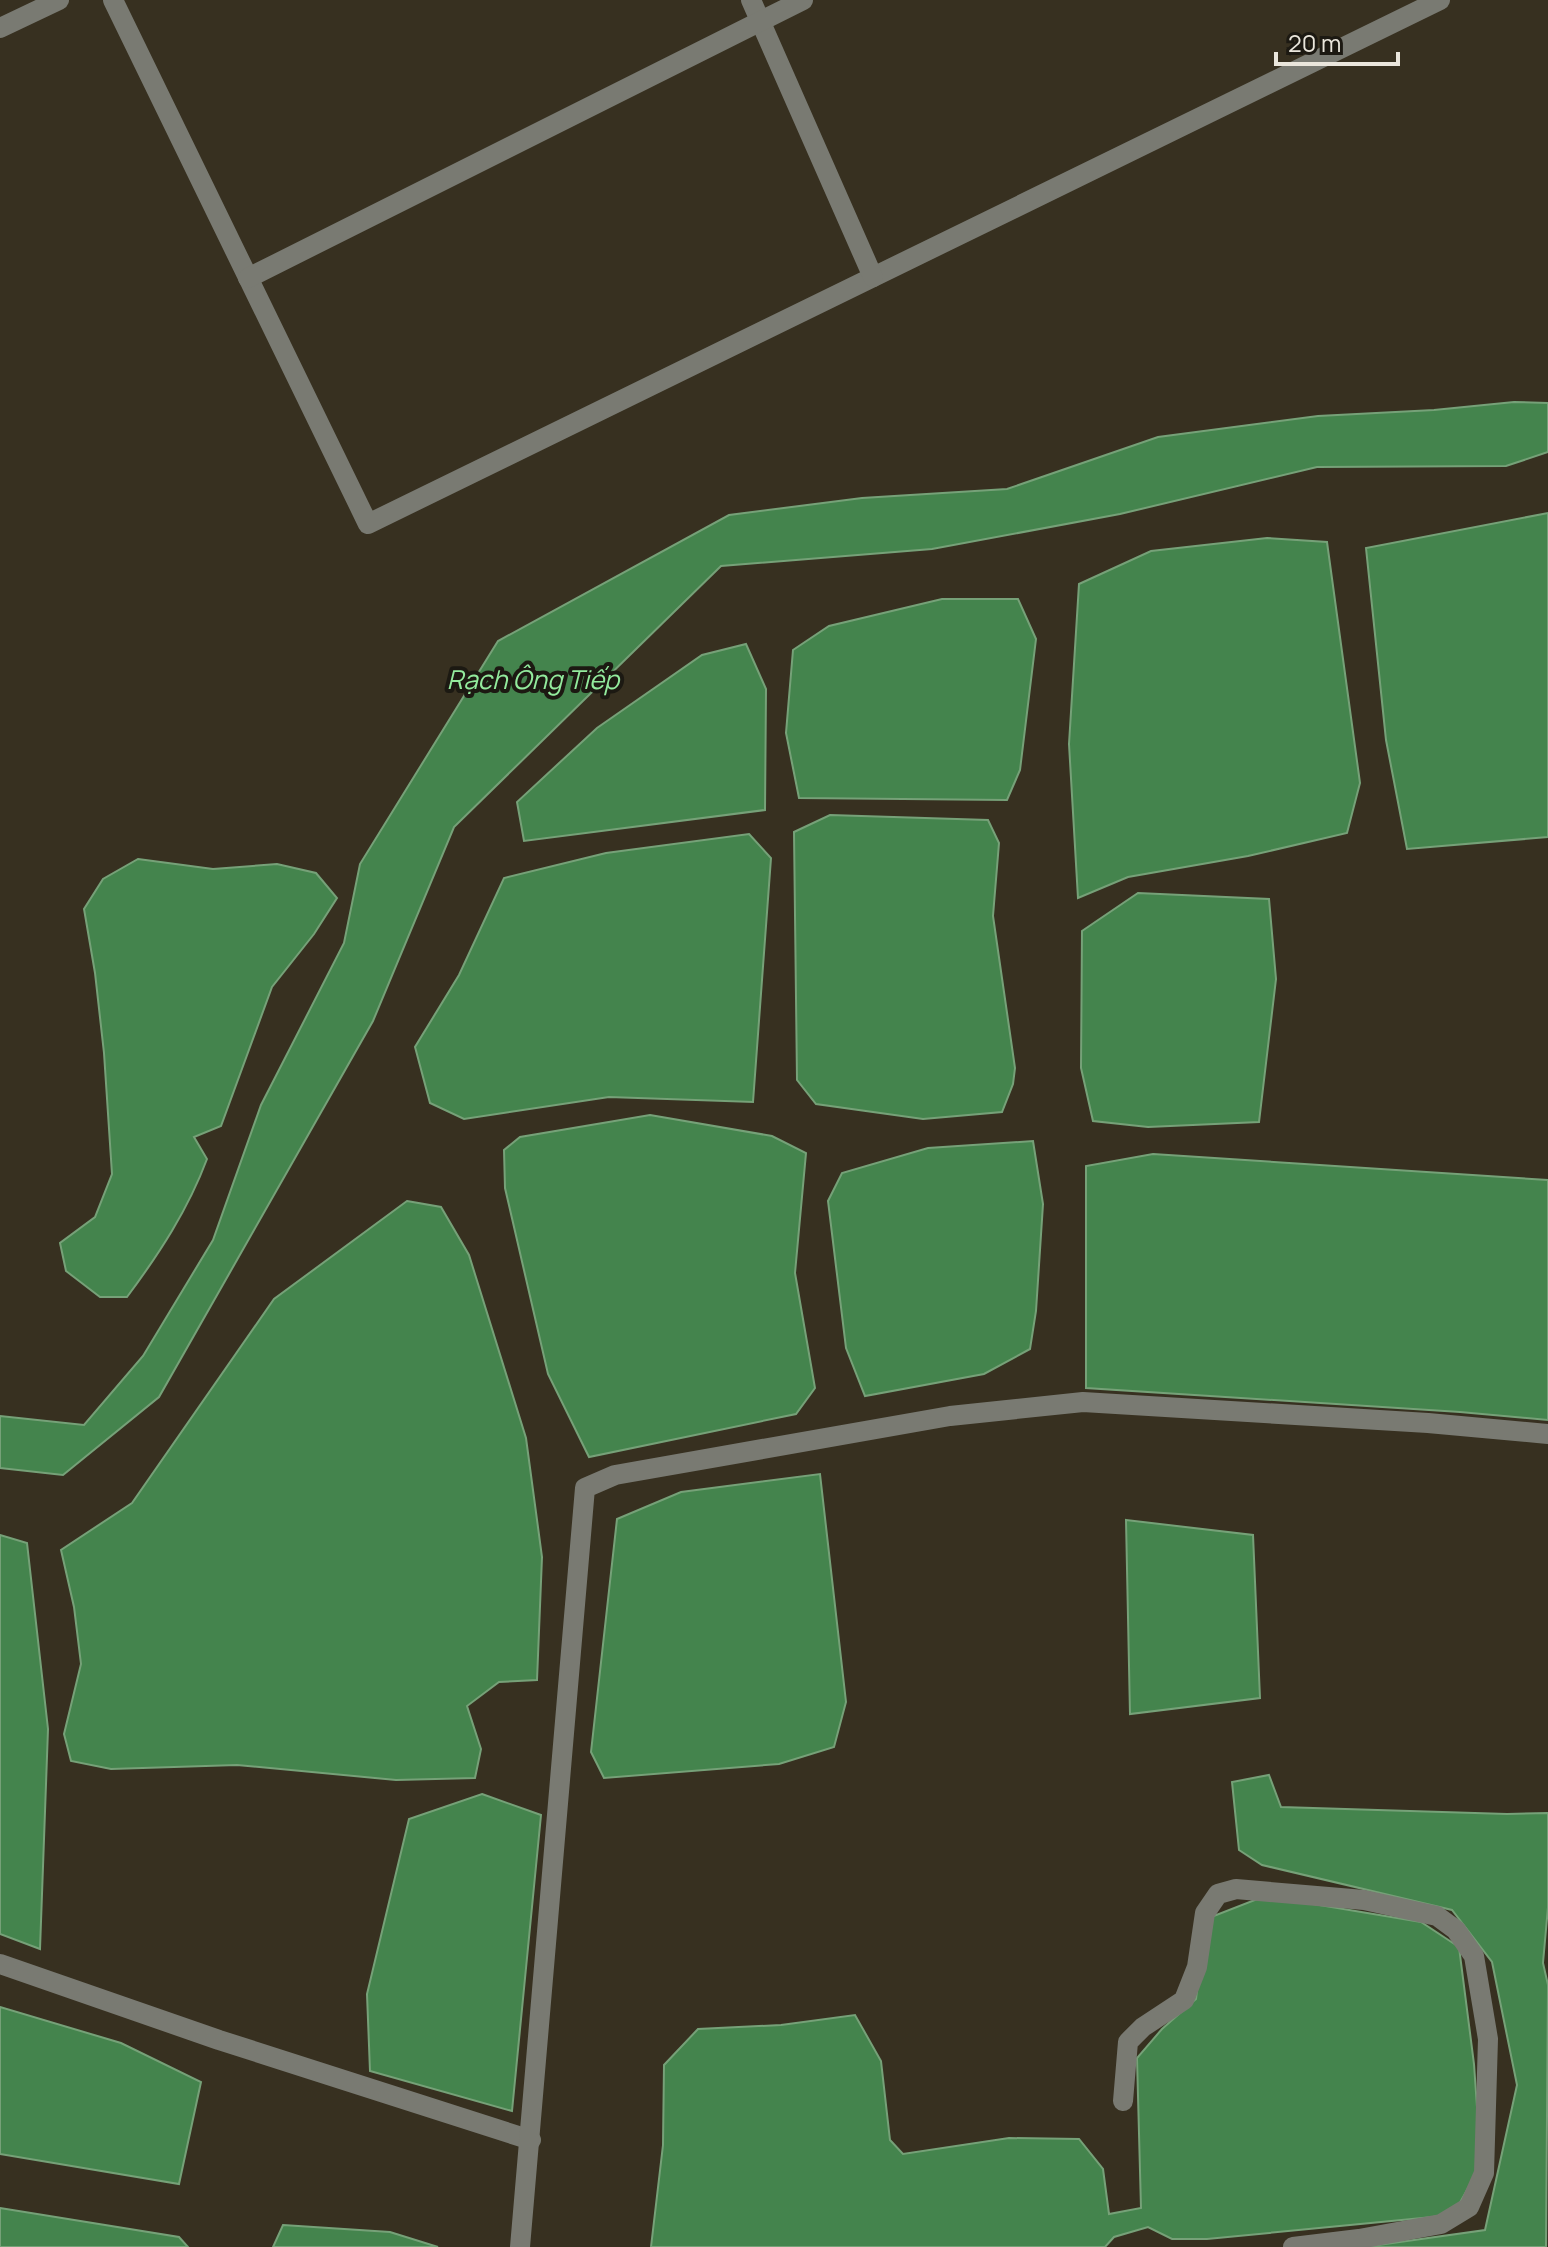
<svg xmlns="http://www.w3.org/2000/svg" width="1548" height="2247" viewBox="0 0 1548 2247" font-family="Manrope,sans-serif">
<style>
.water{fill:#44844d;stroke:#76a178;stroke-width:2}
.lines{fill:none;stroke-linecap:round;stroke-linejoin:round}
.minor{stroke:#797a72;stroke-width:20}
.labels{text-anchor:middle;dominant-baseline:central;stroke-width:8;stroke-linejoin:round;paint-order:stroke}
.water-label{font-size:26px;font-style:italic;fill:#93eb9d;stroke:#1c1912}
</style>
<rect width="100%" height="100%" fill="#373020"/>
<g class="water">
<path d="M 1514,402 L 1548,403 L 1548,452 L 1506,466 L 1317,467 L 1120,514 L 932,549 L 721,566 L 454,827 L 373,1021 L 159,1397 L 63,1475 L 0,1468 L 0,1416 L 84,1425 L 143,1356 L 213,1240 L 261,1105 L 344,943 L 360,864 L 498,641 L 729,515 L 862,498 L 1007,489 L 1158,437 L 1318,416 L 1434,410 Z"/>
<path d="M 1548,513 L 1548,837 L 1407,849 L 1386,740 L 1366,548 Z"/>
<path d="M 1267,538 L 1327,542 L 1360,783 L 1347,833 L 1248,856 L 1128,877 L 1078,898 L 1069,744 L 1079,584 L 1151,551 Z"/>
<path d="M 942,599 L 1018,599 L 1036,639 L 1020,770 L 1007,800 L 799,798 L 786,733 L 793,650 L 829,626 Z"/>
<path d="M 746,644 L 766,689 L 765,810 L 524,841 L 517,802 L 597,728 L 702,655 Z"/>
<path d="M 830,815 L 988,820 L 999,843 L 993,916 L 1015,1068 L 1013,1084 L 1002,1112 L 923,1119 L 816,1104 L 797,1080 L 794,832 Z"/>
<path d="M 749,834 L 771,858 L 753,1102 L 609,1097 L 464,1119 L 430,1103 L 415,1047 L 459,975 L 504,878 L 606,853 Z"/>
<path d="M 138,859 L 213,869 L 277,864 L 316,873 L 337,898 L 314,934 L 272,987 L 221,1126 L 194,1137 L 207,1159 C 188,1210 159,1254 127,1297 L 100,1297 L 66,1271 L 60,1243 L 95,1217 L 112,1174 L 104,1053 L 95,973 L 84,909 L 103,879 Z"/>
<path d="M 1138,893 L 1269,899 L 1276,979 L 1259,1122 L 1148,1127 L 1093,1121 L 1081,1068 L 1082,931 Z"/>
<path d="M 650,1115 L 772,1136 L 806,1153 L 795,1273 L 815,1388 L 796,1414 L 589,1457 L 548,1374 L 505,1188 L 504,1150 L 520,1137 Z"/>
<path d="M 1033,1141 L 1043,1204 L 1036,1311 L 1030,1349 L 984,1374 L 865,1396 L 846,1348 L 828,1201 L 842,1173 L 928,1148 Z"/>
<path d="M 1153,1154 L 1548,1180 L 1548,1420 L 1460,1412 L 1086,1388 L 1086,1166 Z"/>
<path d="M 407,1201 L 441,1207 L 469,1255 L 526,1438 L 542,1557 L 537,1680 L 499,1682 L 467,1706 L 481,1749 L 475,1778 L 396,1780 L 237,1765 L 111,1769 L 71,1761 L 64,1734 L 81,1664 L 74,1607 L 61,1550 L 132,1503 L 274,1299 Z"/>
<path d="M 820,1474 L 846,1702 L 834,1747 L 779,1764 L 604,1778 L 591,1752 L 617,1519 L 681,1492 Z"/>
<path d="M 1126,1520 L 1253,1535 L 1260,1698 L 1130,1714 Z"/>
<path d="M 0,1535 L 27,1543 L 48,1729 L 40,1949 L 0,1934 Z"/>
<path d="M 1269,1775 L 1281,1807 L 1507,1814 L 1548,1813 L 1548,1907 L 1543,1963 L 1548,1985 L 1546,2247 L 1364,2247 L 1485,2230 L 1517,2085 L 1492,1962 L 1452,1910 L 1262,1865 L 1239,1850 L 1232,1782 Z"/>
<path d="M 482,1794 L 541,1815 L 512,2111 L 370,2071 L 367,1994 L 409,1819 Z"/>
<path d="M 1265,1896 L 1421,1922 L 1459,1947 L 1474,2064 L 1481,2165 L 1453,2215 L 1207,2239 L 1172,2239 L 1148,2227 L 1114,2237 L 1105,2247 L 651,2247 L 663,2145 L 664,2065 L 698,2029 L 781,2025 L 855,2015 L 881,2061 L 890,2140 L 903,2154 L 1009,2138 L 1079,2139 L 1103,2169 L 1109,2214 L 1141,2208 L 1137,2058 L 1162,2029 L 1196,1999 L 1206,1919 Z"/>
<path d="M 0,2007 L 121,2043 L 201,2082 L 179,2184 L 0,2154 Z"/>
<path d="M 0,2208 L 179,2237 L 188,2247 L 0,2247 Z"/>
<path d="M 283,2225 L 390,2232 L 438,2247 L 273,2247 Z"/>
</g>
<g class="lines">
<g class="minor">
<path d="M 113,0 L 368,524 L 1440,0"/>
<path d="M 751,0 L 873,277"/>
<path d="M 0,28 L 59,0"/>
<path d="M 248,278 L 803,0"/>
<path d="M 0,1964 L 219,2040 L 531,2140"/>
<path d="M 1123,2101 L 1128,2042 L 1143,2027 L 1184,2000 L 1197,1967 L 1205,1913 L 1218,1894 L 1236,1889 L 1364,1900 L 1437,1916 L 1456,1930 L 1474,1956 L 1488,2039 L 1484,2173 L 1469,2207 L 1441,2224 L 1359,2239 L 1293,2247"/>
<path d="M 520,2247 L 585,1488 L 615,1475 L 950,1416 L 1083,1402 L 1428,1423 L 1548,1434"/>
</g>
</g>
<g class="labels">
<g class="water-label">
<text x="533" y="679">Rạch Ông Tiếp</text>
</g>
</g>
<path d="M1276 52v12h122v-12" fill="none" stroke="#eae6dc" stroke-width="4"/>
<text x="1288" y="52" font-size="24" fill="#eae6dc" stroke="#1c1912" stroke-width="6" paint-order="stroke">20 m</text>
</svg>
